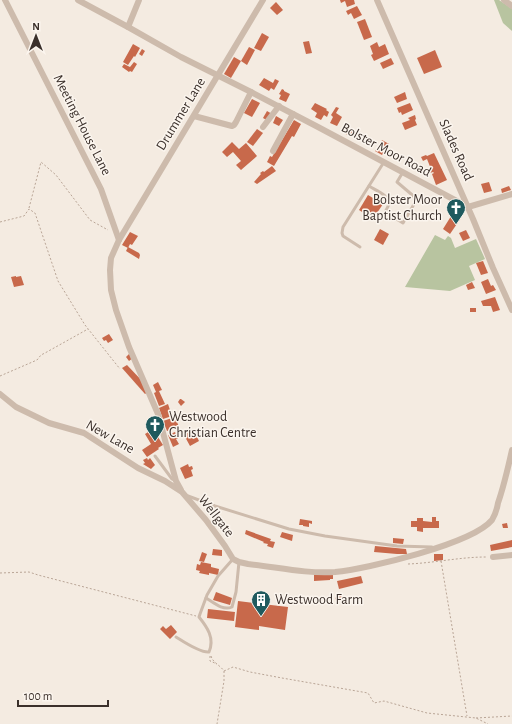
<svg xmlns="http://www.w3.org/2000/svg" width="512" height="724" viewBox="0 0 512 724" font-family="'Alegreya Sans',sans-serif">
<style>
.green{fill:#b8c4a0}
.building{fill:#c8694b}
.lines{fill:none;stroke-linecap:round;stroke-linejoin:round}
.path{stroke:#b9a596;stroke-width:1;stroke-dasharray:2 2;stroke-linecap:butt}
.service{stroke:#cdbbac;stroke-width:3}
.minor{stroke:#cdbbac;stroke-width:6}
.labels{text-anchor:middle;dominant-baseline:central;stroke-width:3;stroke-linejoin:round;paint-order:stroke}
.street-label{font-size:14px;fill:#3b302b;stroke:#fbf5ee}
.poi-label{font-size:14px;fill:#3b302b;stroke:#fbf5ee;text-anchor:start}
</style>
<rect width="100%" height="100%" fill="#f4ebe1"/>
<g class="green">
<path d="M 494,0 L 499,0 L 512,9 L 512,31 L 503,23 Z"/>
<path d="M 435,235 L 445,240 L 448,236 L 451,238 L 455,248 L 476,239 L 485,259 L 469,266 L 475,280 L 450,291 L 405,287 Z"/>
</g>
<g class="building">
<path d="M 340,0 L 354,0 L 355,4 L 347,7 L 345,1 L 341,3 Z"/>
<path d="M 276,2 L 283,10 L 277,15 L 270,8 Z"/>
<path d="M 357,6 L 362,15 L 354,19 L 351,13 L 348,15 L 346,11 Z"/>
<path d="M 365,19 L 372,37 L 364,40 L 357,22 Z"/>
<path d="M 262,33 L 269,37 L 261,51 L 254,48 Z"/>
<path d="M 309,41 L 312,53 L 306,54 L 303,42 Z"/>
<path d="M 377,42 L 379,47 L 385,44 L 389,54 L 374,61 L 371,55 L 373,54 L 370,46 Z"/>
<path d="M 133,44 L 140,48 L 135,57 L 134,56 L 128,65 L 123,62 Z"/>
<path d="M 249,47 L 255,50 L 247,65 L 241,61 Z"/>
<path d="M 142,49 L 145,51 L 142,56 L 139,54 Z"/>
<path d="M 435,50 L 442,67 L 424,74 L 417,58 Z"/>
<path d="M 234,57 L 241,61 L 231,78 L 224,74 Z"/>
<path d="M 391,58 L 394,64 L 383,69 L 380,63 Z"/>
<path d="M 134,62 L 137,64 L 132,72 L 130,71 L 129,72 L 122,67 L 124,64 L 130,67 Z"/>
<path d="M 264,78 L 273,83 L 275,79 L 279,81 L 274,90 L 271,88 L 269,91 L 259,85 Z"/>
<path d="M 282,89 L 284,90 L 284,91 L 290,94 L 286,102 L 279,99 L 281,95 L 279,94 Z"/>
<path d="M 405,92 L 407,99 L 397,103 L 394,97 Z"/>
<path d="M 252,99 L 260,103 L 252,117 L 244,113 Z"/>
<path d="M 315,103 L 327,109 L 326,110 L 329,112 L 327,117 L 324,115 L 321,120 L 315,117 L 317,113 L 311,109 Z"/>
<path d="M 410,103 L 413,110 L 402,115 L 401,112 L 399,113 L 397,108 Z"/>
<path d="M 336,107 L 339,108 L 336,113 L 342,117 L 337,126 L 330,123 L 333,117 L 331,115 Z"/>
<path d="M 267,111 L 272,114 L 268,121 L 263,118 Z"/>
<path d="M 415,115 L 416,119 L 415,120 L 417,125 L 405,130 L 402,123 L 410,120 L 408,118 Z"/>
<path d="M 276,116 L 283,120 L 279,126 L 273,123 Z"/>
<path d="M 294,120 L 301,124 L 294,137 L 292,136 L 274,166 L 267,162 L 270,156 L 272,157 Z"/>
<path d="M 345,126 L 355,131 L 352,137 L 342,132 Z"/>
<path d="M 257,129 L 263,133 L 253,146 L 247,142 Z"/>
<path d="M 382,140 L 389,144 L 382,155 L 375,151 Z"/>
<path d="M 232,142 L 239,149 L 246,143 L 257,156 L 241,170 L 236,165 L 241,161 L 233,152 L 227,157 L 222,152 Z"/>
<path d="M 434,153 L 447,180 L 436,185 L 432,174 L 434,173 L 433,172 L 430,173 L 429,170 L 431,169 L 427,159 L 423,161 L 421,157 L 426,155 L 427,156 Z"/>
<path d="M 272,166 L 276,171 L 257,184 L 254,182 L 261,174 L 260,173 L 263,171 L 264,172 Z"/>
<path d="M 489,182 L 492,191 L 484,193 L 481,184 Z"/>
<path d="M 509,186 L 511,190 L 502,193 L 501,189 Z"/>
<path d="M 368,195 L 383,204 L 373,219 L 359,210 Z"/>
<path d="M 453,213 L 461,218 L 450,234 L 443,229 Z"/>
<path d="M 380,229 L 389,234 L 383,245 L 374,240 Z"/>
<path d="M 466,230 L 470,238 L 463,241 L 459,233 Z"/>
<path d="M 130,232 L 138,236 L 132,245 L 130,244 L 128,248 L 122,245 Z"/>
<path d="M 128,247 L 139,253 L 140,255 L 139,259 L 126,251 Z"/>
<path d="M 483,261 L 488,273 L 481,275 L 476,263 Z"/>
<path d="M 16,276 L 16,277 L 21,276 L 24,285 L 14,287 L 11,277 Z"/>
<path d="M 488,279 L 491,286 L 493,285 L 496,290 L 486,294 L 481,282 Z"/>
<path d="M 472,282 L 475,288 L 468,290 L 466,285 Z"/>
<path d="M 495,297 L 500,310 L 493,312 L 491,306 L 483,306 L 481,301 Z"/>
<rect x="470" y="308" width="6" height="4"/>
<path d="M 109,334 L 113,340 L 108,343 L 106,340 L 104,341 L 102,338 Z"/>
<path d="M 129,354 L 133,358 L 129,361 L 126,357 Z"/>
<path d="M 127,365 L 145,384 L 148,392 L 145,394 L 122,368 Z"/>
<path d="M 158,382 L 162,390 L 159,391 L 165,404 L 159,406 L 154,393 L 156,392 L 153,385 Z"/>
<path d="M 180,399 L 181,399 L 185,402 L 181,406 L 178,402 Z"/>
<path d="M 168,404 L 172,416 L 163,419 L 159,408 Z"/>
<path d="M 175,417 L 179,427 L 167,431 L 163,421 Z"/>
<path d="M 153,429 L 163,445 L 158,448 L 159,449 L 147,457 L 142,450 L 151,444 L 145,434 Z"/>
<path d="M 175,432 L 178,439 L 176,439 L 179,444 L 173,447 L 168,435 Z"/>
<path d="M 189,432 L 193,439 L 197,437 L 199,441 L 190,446 L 184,435 Z"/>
<path d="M 147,458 L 148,460 L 150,458 L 155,465 L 151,469 L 143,464 L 145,463 L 143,460 Z"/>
<path d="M 188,464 L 189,467 L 192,466 L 193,469 L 191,470 L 193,476 L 185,479 L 180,468 Z"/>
<path d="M 432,517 L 436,517 L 436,521 L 439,521 L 439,528 L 423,528 L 423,532 L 417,531 L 417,527 L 411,527 L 411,521 L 417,521 L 417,518 L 423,518 L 423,521 L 432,522 Z"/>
<path d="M 300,519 L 312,521 L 312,524 L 309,523 L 309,527 L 303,526 L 303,525 L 299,525 Z"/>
<path d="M 507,523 L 508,528 L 503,528 L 502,524 Z"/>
<path d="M 246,530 L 271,539 L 270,541 L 275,542 L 273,548 L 267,546 L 268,544 L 263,543 L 264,542 L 245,534 Z"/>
<path d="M 282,532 L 293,535 L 292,541 L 280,537 Z"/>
<path d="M 393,538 L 404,539 L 403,544 L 393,543 Z"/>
<path d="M 512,540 L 512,547 L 491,551 L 490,545 Z"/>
<path d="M 375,546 L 406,549 L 407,554 L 397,554 L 374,552 Z"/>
<path d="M 213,549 L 222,550 L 222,556 L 212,555 Z"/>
<path d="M 202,552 L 207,554 L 204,562 L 199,561 Z"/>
<path d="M 434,554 L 443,554 L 443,560 L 434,561 Z"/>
<path d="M 201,562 L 211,564 L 211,567 L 219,569 L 218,575 L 209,573 L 209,575 L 199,573 L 200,571 L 196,570 L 197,564 L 200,565 Z"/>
<path d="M 330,574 L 330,575 L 333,575 L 333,579 L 330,579 L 330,580 L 314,581 L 314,575 Z"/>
<path d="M 361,576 L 363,583 L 339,589 L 337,581 Z"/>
<path d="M 216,592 L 232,598 L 230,605 L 213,600 Z"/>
<path d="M 337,594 L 342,596 L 339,601 L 335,599 Z"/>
<path d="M 238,601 L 288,607 L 285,630 L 259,626 L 259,630 L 235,627 Z"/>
<path d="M 208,609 L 235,612 L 234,621 L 207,618 Z"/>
<path d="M 171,625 L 177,632 L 170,639 L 160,629 L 163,626 L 166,629 Z"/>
</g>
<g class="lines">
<g class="path">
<path d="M 29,208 L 41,162 L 56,175 L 90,220 L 108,230"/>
<path d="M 0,222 L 24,216 L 29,209 L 35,213 L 58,281 L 85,325 L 120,369"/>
<path d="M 0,376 L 37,360 L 41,355 L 45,353 L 88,329"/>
<path d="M 441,561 L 467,716"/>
<path d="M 408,564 C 434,563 460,557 486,557"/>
<path d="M 0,573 L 29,572 L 38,575 L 196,616"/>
<path d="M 210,656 L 210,661 L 217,664"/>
<path d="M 211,656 C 213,663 220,665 224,671 L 224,681 L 217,724"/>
<path d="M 224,671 L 233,667 L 250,672 L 282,678 L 368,693 L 374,703 L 384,701 L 427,713 L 476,718 L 488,724"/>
<path d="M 476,718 L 512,716"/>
</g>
<g class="service">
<path d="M 369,186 C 375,190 389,195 389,203 C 389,206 386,210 385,212 L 403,223 L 417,199 L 397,182 L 403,172"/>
<path d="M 360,247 L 343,236 L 342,233 L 343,227 L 384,162"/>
<path d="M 155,456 L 172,479 L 174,480"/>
<path d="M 188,496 L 215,506 L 289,529 L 325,536 L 397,546 L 432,547"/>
<path d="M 206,598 C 214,603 223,611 232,607 L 236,592 L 239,562"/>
<path d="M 176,637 C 184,642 200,653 209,652 C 215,638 207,627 199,617 L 200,614 L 207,595 L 218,576 L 233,559"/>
</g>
<g class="minor">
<path d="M 5,0 L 101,189 L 119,240"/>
<path d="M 78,0 L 128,27 L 181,57 L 251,92 L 318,127 L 468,207"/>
<path d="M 377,0 L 473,219 L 493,268 L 512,310"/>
<path d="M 504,0 L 512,6"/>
<path d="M 128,27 L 139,0"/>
<path d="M 194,116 L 232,126 L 234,125 L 236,122 L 251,92"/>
<path d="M 263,127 L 279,106"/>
<path d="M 273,151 L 293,114"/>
<path d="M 468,207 L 512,194"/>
<path d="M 0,394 L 16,407 L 49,423 L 84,433 L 138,468 L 165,481 L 182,492 L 206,520 L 225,546 L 233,559 L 239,562 L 248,564 C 277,567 306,574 335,572 C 367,569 472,544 492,520 C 495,515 497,509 498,503 C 504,486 508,468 512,450"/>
<path d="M 181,490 L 176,481 L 158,414 L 129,347 L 116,310 L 111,290 L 110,270 L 111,258 L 119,240 L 263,0"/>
<path d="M 493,557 L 512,555"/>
</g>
</g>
<defs>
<symbol id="church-pin" viewBox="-11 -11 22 30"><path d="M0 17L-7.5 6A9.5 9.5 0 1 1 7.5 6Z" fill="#1f5a5e" stroke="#fbf5ee"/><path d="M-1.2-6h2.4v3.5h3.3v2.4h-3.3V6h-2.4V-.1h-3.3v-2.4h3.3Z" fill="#fff"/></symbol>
<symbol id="building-pin" viewBox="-11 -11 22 30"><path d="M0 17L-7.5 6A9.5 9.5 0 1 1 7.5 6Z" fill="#1f5a5e" stroke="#fbf5ee"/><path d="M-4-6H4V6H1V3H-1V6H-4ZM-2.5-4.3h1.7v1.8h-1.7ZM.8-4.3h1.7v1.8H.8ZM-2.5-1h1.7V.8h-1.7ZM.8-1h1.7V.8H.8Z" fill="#fff"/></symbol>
</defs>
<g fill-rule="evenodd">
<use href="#church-pin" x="445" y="197" width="22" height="30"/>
<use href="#church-pin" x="144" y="414" width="22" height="30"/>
<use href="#building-pin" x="250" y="589" width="22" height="30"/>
</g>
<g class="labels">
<g class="street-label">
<text transform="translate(181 114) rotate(-59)">Drummer Lane</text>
<text transform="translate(82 125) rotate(63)">Meeting House Lane</text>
<text transform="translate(386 150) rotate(28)">Bolster Moor Road</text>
<text transform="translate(456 150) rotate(66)">Slades Road</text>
<text transform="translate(110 437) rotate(30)">New Lane</text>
<text transform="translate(216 516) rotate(52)">Wellgate</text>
</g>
<g class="poi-label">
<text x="442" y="200" text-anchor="end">Bolster Moor<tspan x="442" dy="16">Baptist Church</tspan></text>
<text x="169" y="417">Westwood<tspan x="169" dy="16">Christian Centre</tspan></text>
<text x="275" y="600">Westwood Farm</text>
</g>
</g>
<g transform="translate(36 36)" stroke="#fbf5ee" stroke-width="3" paint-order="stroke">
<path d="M0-3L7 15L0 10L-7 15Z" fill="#3b302b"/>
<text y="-6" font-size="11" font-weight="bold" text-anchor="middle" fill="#3b302b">N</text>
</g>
<path d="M18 700v6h90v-6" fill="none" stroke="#3b302b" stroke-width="2"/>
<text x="24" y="700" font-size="12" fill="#3b302b" stroke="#fbf5ee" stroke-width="3" paint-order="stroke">100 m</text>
</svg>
